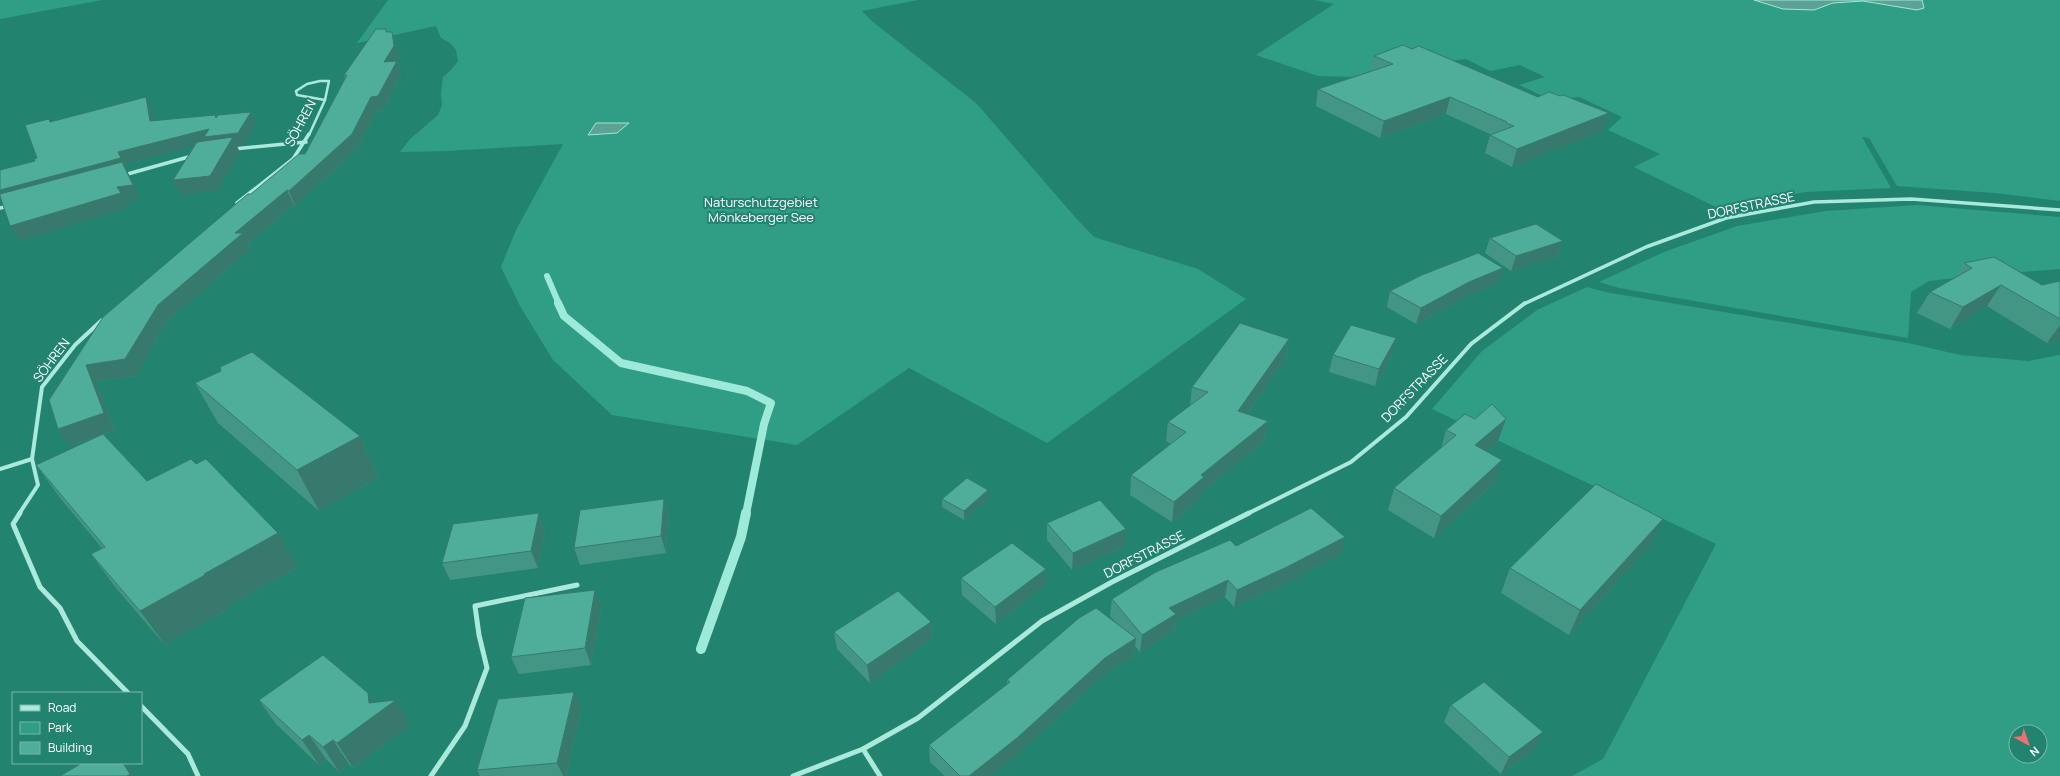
<svg xmlns="http://www.w3.org/2000/svg" width="2060" height="776" viewBox="0 0 2060 776" font-family="Manrope,sans-serif">
<style>
.green{fill:#2f9e85;fill-rule:evenodd}
.water{fill:#5da293;stroke:#9eead8}
.lines{fill:none;stroke-linecap:round;stroke-linejoin:round}
.stream-far2{stroke:#9eead8;stroke-width:6}
.stream-far1{stroke:#9eead8;stroke-width:8}
.stream{stroke:#9eead8;stroke-width:10}
.minor-far3{stroke:#abe9db;stroke-width:2.5}
.minor-far2{stroke:#abe9db;stroke-width:3.5}
.minor-far1{stroke:#abe9db;stroke-width:4}
.minor{stroke:#abe9db;stroke-width:5}
.wall{fill:#449684}
.shaded-wall{fill:#377a6c}
.building{fill:#4fae9a;stroke:#377a6c}
.labels{text-anchor:middle;dominant-baseline:central;stroke-width:4;stroke-linejoin:round;paint-order:stroke}
.street-label{font-size:13px;fill:#fff;stroke:#22846f}
.park-label{font-size:13px;fill:#fdfffe;stroke:#22846f}
</style>
<rect width="100%" height="100%" fill="#22846f"/>
<g class="green">
<path d="M 0,0 L 102,0 L 0,19 Z"/>
<path d="M 388,0 L 918,0 L 862,11 L 873,22 L 976,103 L 1075,217 L 1094,237 L 1198,269 L 1246,299 L 1047,443 L 909,368 L 797,445 L 612,415 L 553,360 L 520,306 L 501,267 L 516,230 L 563,144 L 447,151 L 400,152 L 410,139 L 438,115 L 442,105 L 441,93 L 443,77 L 451,70 L 458,61 L 456,50 L 450,43 L 441,38 L 436,26 L 357,43 Z"/>
<path d="M 1315,0 L 2060,0 L 2060,201 L 1995,193 L 1897,186 L 1869,138 L 1862,137 L 1891,188 L 1805,192 L 1722,210 L 1634,167 L 1660,154 L 1608,130 L 1622,117 L 1579,97 L 1551,100 L 1519,85 L 1545,77 L 1520,65 L 1490,71 L 1466,59 L 1440,62 L 1419,54 L 1353,77 L 1318,76 L 1256,55 L 1334,4 Z"/>
<path d="M 1917,205 L 2060,217 L 2060,269 L 1973,276 L 1929,281 L 1911,292 L 1908,338 L 1619,288 L 1599,282 L 1664,252 L 1737,226 L 1826,211 Z"/>
<path d="M 1587,287 L 1605,292 L 1908,343 L 1960,355 L 2028,361 L 2060,355 L 2060,776 L 1572,776 L 1603,759 L 1716,544 L 1432,409 L 1482,351 L 1537,310 ZM 2016,732 L 2040,732 L 2040,756 L 2016,756 Z"/>
</g>
<g class="water">
<path d="M 1754,0 L 1922,0 L 1924,8 L 1917,10 L 1863,1 L 1833,3 L 1814,10 L 1783,9 Z"/>
<path d="M 596,123 L 629,123 L 617,133 L 588,135 Z"/>
</g>
<g class="lines">
<path class="stream-far2" d="M 547,276 L 559,304"/>
<path class="stream-far1" d="M 558,303 L 564,316 L 621,363 L 747,391 L 771,403 L 764,424 L 746,514"/>
<path class="stream" d="M 701,649 L 741,537 L 746,513"/>
<g class="minor-far3">
<path d="M 320,81 L 329,81 L 325,100 L 297,95 L 296,91 L 307,84 Z"/>
<path d="M 309,135 L 325,100"/>
</g>
<g class="minor-far2">
<path d="M 234,149 L 306,142"/>
<path d="M 124,175 L 192,156"/>
<path d="M 237,203 L 293,159 L 309,134"/>
<path d="M 0,208 L 9,206"/>
<path d="M 1524,304 L 1646,247 L 1726,218 L 1814,202 L 1911,199 L 2060,210"/>
</g>
<g class="minor-far1">
<path d="M 0,469 L 32,459"/>
<path d="M 19,514 L 38,485 L 32,459 L 42,387 L 75,345 L 102,320"/>
<path d="M 1247,514 L 1351,462 L 1406,417 L 1471,344 L 1525,303"/>
</g>
<g class="minor">
<path d="M 20,513 L 13,524 L 40,587 L 60,608 L 77,641 L 128,693"/>
<path d="M 141,706 L 188,754 L 198,776"/>
<path d="M 863,749 L 880,776"/>
<path d="M 431,776 L 465,726 L 487,668 L 479,635 L 475,606 L 577,585"/>
<path d="M 793,776 L 863,749 L 918,718 L 1042,621 L 1112,582 L 1249,513"/>
</g>
</g>
<g class="wall">
<path d="M 386,29 L 387,32 L 392,32 L 396,44 L 399,59 L 397,62 L 401,74 L 383,110 L 376,111 L 358,148 L 295,206 L 294,205 L 248,244 L 251,249 L 167,321 L 136,376 L 96,381 L 115,430 L 70,446 L 58,429 L 49,400 L 251,194 L 305,154 L 345,79 L 344,75 Z"/>
<path d="M 1374,56 L 1603,131 L 1512,167 L 1485,153 L 1490,135 L 1492,135 L 1446,114 L 1380,138 L 1316,106 L 1318,89 L 1371,71 Z"/>
<path d="M 1490,238 L 1563,241 L 1558,256 L 1511,271 L 1485,253 Z"/>
<path d="M 1964,263 L 2042,285 L 2060,281 L 2060,340 L 2047,343 L 1987,306 L 1950,329 L 1917,313 L 1930,292 L 1955,278 Z"/>
<path d="M 1498,283 L 1464,298 L 1416,324 L 1387,307 L 1390,291 Z"/>
<path d="M 1289,339 L 1286,358 L 1247,414 L 1268,421 L 1264,441 L 1202,492 L 1202,497 L 1172,522 L 1130,495 L 1131,475 L 1171,444 L 1166,441 L 1168,422 L 1190,406 L 1192,387 Z"/>
<path d="M 1392,354 L 1375,386 L 1329,372 L 1333,355 Z"/>
<path d="M 195,383 L 360,436 L 379,477 L 319,511 L 218,423 Z"/>
<path d="M 1475,419 L 1506,419 L 1498,441 L 1486,451 L 1495,482 L 1434,538 L 1388,510 L 1394,488 L 1441,448 L 1446,430 Z"/>
<path d="M 36,465 L 147,481 L 298,567 L 227,607 L 228,609 L 165,645 L 116,588 L 91,554 L 102,548 L 61,499 Z"/>
<path d="M 989,498 L 964,520 L 942,507 L 942,499 Z"/>
<path d="M 664,499 L 668,516 L 666,553 L 580,565 L 574,548 Z"/>
<path d="M 1047,523 L 1125,546 L 1072,570 L 1047,540 Z"/>
<path d="M 545,530 L 538,568 L 450,580 L 442,563 Z"/>
<path d="M 1651,544 L 1569,635 L 1501,593 L 1510,568 Z"/>
<path d="M 1236,546 L 1341,554 L 1283,585 L 1234,607 L 1225,597 L 1175,621 L 1174,631 L 1140,652 L 1135,646 L 1134,656 L 1104,675 L 1017,755 L 991,776 L 945,776 L 930,762 L 929,745 L 1007,685 L 1007,680 L 1117,624 L 1110,616 L 1112,599 Z"/>
<path d="M 961,578 L 1045,586 L 996,624 L 962,595 Z"/>
<path d="M 601,607 L 591,665 L 519,674 L 511,657 Z"/>
<path d="M 931,622 L 932,639 L 870,683 L 837,649 L 834,632 Z"/>
<path d="M 259,700 L 374,702 L 410,725 L 353,768 L 349,764 L 339,772 L 326,759 L 319,765 L 276,724 Z"/>
<path d="M 1451,705 L 1535,749 L 1501,774 L 1444,722 Z"/>
<path d="M 581,709 L 566,776 L 480,776 L 477,770 Z"/>
</g>
<g class="shaded-wall">
<path d="M 392,32 L 396,44 L 399,59 L 397,62 L 401,74 L 383,110 L 376,111 L 358,148 L 295,206 L 289,191 L 371,97 L 384,62 Z"/>
<path d="M 146,97 L 152,108 L 156,133 L 150,121 Z"/>
<path d="M 1450,97 L 1446,114 L 1380,138 L 1384,121 Z"/>
<path d="M 251,112 L 256,123 L 244,145 L 237,146 L 240,152 L 217,191 L 181,195 L 173,180 L 206,143 L 124,164 L 141,200 L 126,201 L 129,208 L 20,241 L 10,226 L 3,199 L 0,199 L 0,190 L 118,152 Z"/>
<path d="M 1609,113 L 1603,131 L 1512,167 L 1517,149 Z"/>
<path d="M 287,190 L 294,205 L 248,244 L 251,249 L 167,321 L 136,376 L 96,381 L 115,430 L 70,446 L 58,429 L 86,365 L 158,305 L 235,233 Z"/>
<path d="M 1563,241 L 1558,256 L 1511,271 L 1516,256 Z"/>
<path d="M 1503,268 L 1498,283 L 1464,298 L 1416,324 L 1421,308 L 1469,282 Z"/>
<path d="M 2001,285 L 1987,306 L 1950,329 L 1963,307 Z"/>
<path d="M 2060,325 L 2060,340 L 2047,343 Z"/>
<path d="M 1396,338 L 1392,354 L 1375,386 L 1379,369 Z"/>
<path d="M 1289,339 L 1286,358 L 1235,431 L 1238,411 Z"/>
<path d="M 1506,419 L 1498,441 L 1468,467 L 1475,445 Z"/>
<path d="M 1268,421 L 1264,441 L 1202,492 L 1202,497 L 1172,522 L 1174,502 L 1201,475 Z"/>
<path d="M 360,436 L 379,477 L 319,511 L 297,470 Z"/>
<path d="M 1502,460 L 1495,482 L 1434,538 L 1441,516 Z"/>
<path d="M 988,490 L 989,498 L 964,520 L 964,511 Z"/>
<path d="M 664,499 L 668,516 L 666,553 L 661,536 Z"/>
<path d="M 539,513 L 545,530 L 538,568 L 531,551 Z"/>
<path d="M 1663,519 L 1651,544 L 1569,635 L 1580,610 Z"/>
<path d="M 1126,529 L 1125,546 L 1072,570 L 1073,553 Z"/>
<path d="M 278,533 L 298,567 L 227,607 L 228,609 L 165,645 L 140,611 L 204,574 Z"/>
<path d="M 1345,537 L 1341,554 L 1283,585 L 1234,607 L 1237,590 Z"/>
<path d="M 1046,569 L 1045,586 L 996,624 L 995,607 Z"/>
<path d="M 1228,580 L 1225,597 L 1175,621 L 1174,631 L 1140,652 L 1142,635 L 1169,608 Z"/>
<path d="M 595,590 L 601,607 L 591,665 L 585,648 Z"/>
<path d="M 931,622 L 932,639 L 870,683 L 867,665 Z"/>
<path d="M 1136,638 L 1134,656 L 1104,675 L 1017,755 L 991,776 L 969,776 L 1105,658 Z"/>
<path d="M 574,692 L 581,709 L 566,776 L 563,776 L 557,763 Z"/>
<path d="M 368,693 L 379,712 L 396,700 L 410,725 L 353,768 L 337,743 L 369,703 Z"/>
<path d="M 1543,732 L 1535,749 L 1501,774 L 1509,757 Z"/>
<path d="M 309,735 L 326,759 L 319,765 L 302,740 Z"/>
<path d="M 333,740 L 349,764 L 339,772 L 323,747 Z"/>
<path d="M 123,763 L 127,763 L 135,776 L 127,776 Z"/>
</g>
<g class="building">
<path d="M 376,29 L 386,29 L 386,32 L 392,32 L 394,46 L 384,62 L 397,61 L 378,96 L 371,97 L 352,134 L 289,191 L 287,190 L 235,233 L 243,233 L 158,305 L 125,359 L 86,365 L 104,413 L 58,429 L 49,400 L 103,317 L 237,203 L 248,194 L 251,194 L 299,154 L 305,154 L 347,75 L 344,75 Z"/>
<path d="M 1403,45 L 1412,49 L 1419,46 L 1538,97 L 1549,92 L 1560,96 L 1563,95 L 1609,113 L 1517,149 L 1490,135 L 1514,126 L 1506,123 L 1507,122 L 1450,97 L 1384,121 L 1318,89 L 1393,64 L 1374,56 Z"/>
<path d="M 146,97 L 150,121 L 215,115 L 216,118 L 218,115 L 251,112 L 238,133 L 204,137 L 209,129 L 118,152 L 121,158 L 0,190 L 0,170 L 35,161 L 34,159 L 37,158 L 25,125 L 49,119 L 50,122 Z"/>
<path d="M 233,137 L 210,176 L 173,180 L 197,142 Z"/>
<path d="M 122,162 L 133,185 L 117,187 L 121,193 L 10,226 L 0,196 L 0,194 Z"/>
<path d="M 1536,224 L 1563,241 L 1516,256 L 1490,238 Z"/>
<path d="M 1478,253 L 1503,268 L 1469,282 L 1421,308 L 1390,291 L 1422,275 Z"/>
<path d="M 1994,257 L 2042,285 L 2060,281 L 2060,319 L 2001,285 L 1963,307 L 1930,292 L 1972,268 L 1964,263 Z"/>
<path d="M 1240,323 L 1289,339 L 1238,411 L 1268,421 L 1201,475 L 1204,477 L 1174,502 L 1131,475 L 1186,432 L 1168,422 L 1208,392 L 1192,387 Z"/>
<path d="M 1351,325 L 1396,338 L 1379,369 L 1333,355 Z"/>
<path d="M 252,352 L 360,436 L 297,470 L 195,383 L 221,371 L 220,367 Z"/>
<path d="M 1492,404 L 1506,419 L 1475,445 L 1502,460 L 1441,516 L 1394,488 L 1456,435 L 1446,430 L 1465,414 L 1475,419 Z"/>
<path d="M 103,434 L 147,481 L 191,459 L 196,464 L 206,459 L 278,533 L 204,574 L 205,575 L 140,611 L 91,554 L 105,547 L 36,465 Z"/>
<path d="M 967,478 L 988,490 L 964,511 L 942,499 Z"/>
<path d="M 1596,484 L 1663,519 L 1580,610 L 1510,568 Z"/>
<path d="M 664,499 L 661,536 L 574,548 L 580,510 Z"/>
<path d="M 1100,500 L 1126,529 L 1073,553 L 1047,523 Z"/>
<path d="M 1311,508 L 1345,537 L 1287,567 L 1237,590 L 1228,580 L 1169,608 L 1176,614 L 1142,635 L 1112,599 L 1156,572 L 1230,540 L 1236,546 Z"/>
<path d="M 539,513 L 531,551 L 442,563 L 453,524 Z"/>
<path d="M 1012,543 L 1046,569 L 995,607 L 961,578 Z"/>
<path d="M 595,590 L 585,648 L 511,657 L 525,598 Z"/>
<path d="M 898,591 L 931,622 L 867,665 L 834,632 Z"/>
<path d="M 1096,608 L 1136,638 L 1105,658 L 1017,738 L 969,776 L 960,776 L 929,745 L 1010,682 L 1007,680 L 1079,618 Z"/>
<path d="M 323,655 L 368,693 L 369,703 L 396,700 L 337,743 L 333,740 L 323,747 L 309,735 L 302,740 L 259,700 Z"/>
<path d="M 1484,682 L 1543,732 L 1509,757 L 1451,705 Z"/>
<path d="M 574,692 L 557,763 L 477,770 L 498,699 Z"/>
<path d="M 82,763 L 123,763 L 130,774 L 127,776 L 60,776 Z"/>
</g>
<g class="labels">
<g class="street-label">
<text transform="translate(300 123) rotate(-62)">SÖHREN</text>
<text transform="translate(1751 205) rotate(-12)">DORFSTRASSE</text>
<text transform="translate(51 360) rotate(-53)">SÖHREN</text>
<text transform="translate(1414 388) rotate(-46)">DORFSTRASSE</text>
<text transform="translate(1144 554) rotate(-27)">DORFSTRASSE</text>
</g>
<g class="park-label">
<text x="761" y="202">Naturschutzgebiet<tspan x="761" dy="15">Mönkeberger See</tspan></text>
</g>
</g>
<rect x="12" y="692" width="130" height="72" fill="#22846f" stroke="#7ab5a9"/>
<rect x="20" y="705" width="20" height="6" fill="#abe9db" stroke="#7ab5a9"/>
<text x="48" y="712" font-size="12" fill="#ffffff">Road</text>
<rect x="20" y="722" width="20" height="12" fill="#2f9e85" stroke="#7ab5a9"/>
<text x="48" y="732" font-size="12" fill="#ffffff">Park</text>
<rect x="20" y="742" width="20" height="12" fill="#4fae9a" stroke="#7ab5a9"/>
<text x="48" y="752" font-size="12" fill="#ffffff">Building</text>
<g transform="translate(2028 744) rotate(140)"><circle r="19" fill="#22846f" stroke="#7ab5a9"/>
<path d="M0-3L7 15L0 10L-7 15Z" fill="#f46d75"/>
<text y="-6" font-size="11" font-weight="bold" text-anchor="middle" fill="#ffffff">N</text>
</g>
</svg>
